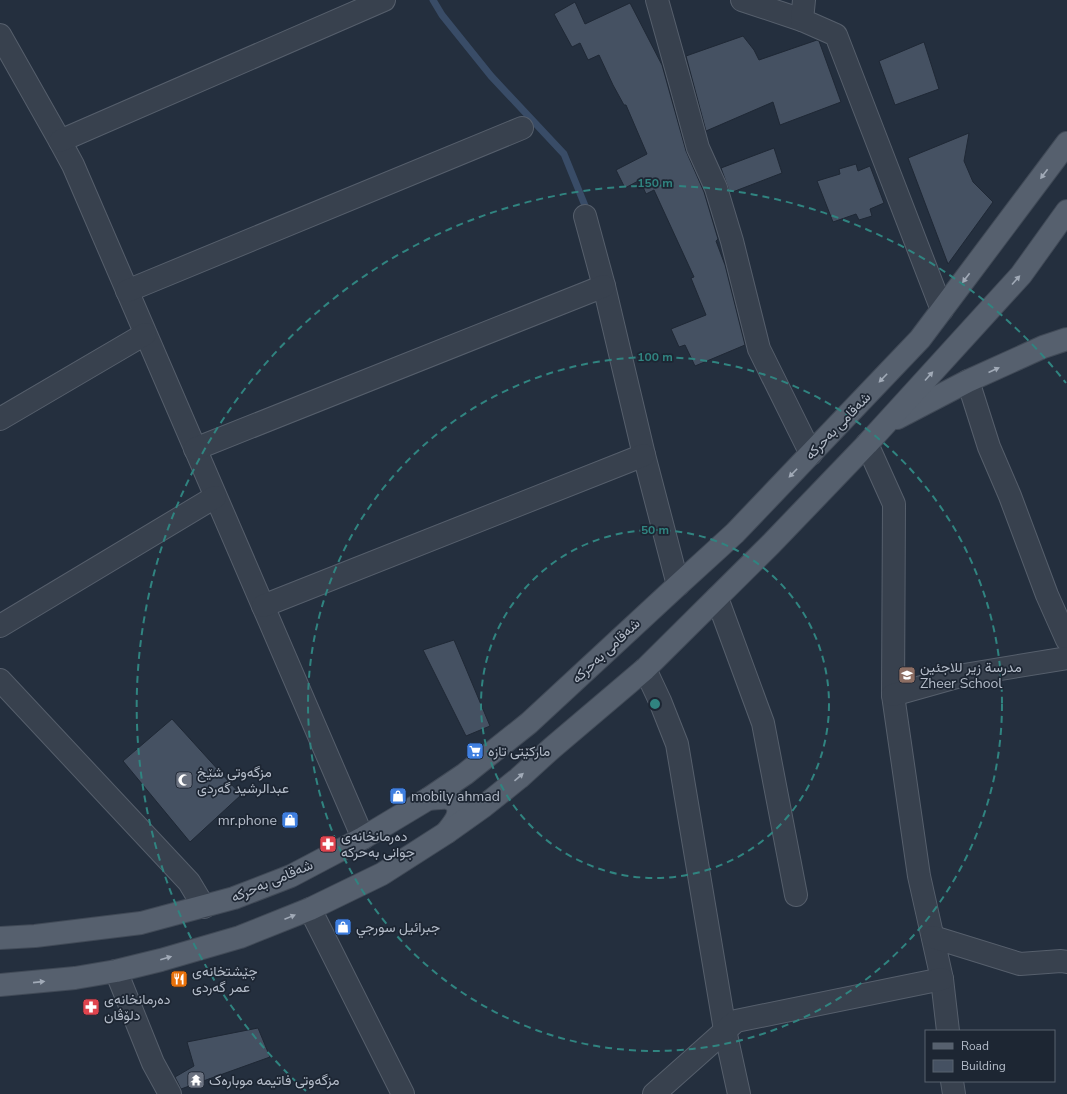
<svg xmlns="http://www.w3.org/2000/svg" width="1067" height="1094" viewBox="0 0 1067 1094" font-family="'Nunito Sans',Vazirmatn,sans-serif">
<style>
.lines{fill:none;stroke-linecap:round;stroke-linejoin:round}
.stream{stroke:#394c67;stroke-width:7}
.building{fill:#455162;stroke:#1f2835}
.minor-casing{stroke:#565f6c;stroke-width:24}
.primary-casing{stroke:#414a57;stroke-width:24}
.minor{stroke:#38414e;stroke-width:22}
.primary{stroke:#56606e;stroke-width:22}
.oneway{fill:#a1aab7}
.ring{fill:none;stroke:#308480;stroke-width:2;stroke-dasharray:7 5}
.labels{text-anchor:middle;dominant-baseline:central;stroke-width:3.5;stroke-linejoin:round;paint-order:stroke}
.street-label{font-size:14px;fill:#b4bcc9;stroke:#1d2633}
.poi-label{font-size:14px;fill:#b4bcc9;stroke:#1d2633;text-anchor:start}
.centre{fill:#308480;stroke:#1d2633;stroke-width:2}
.ring-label{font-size:12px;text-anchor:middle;font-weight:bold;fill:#308480;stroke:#1d2633;stroke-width:3.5;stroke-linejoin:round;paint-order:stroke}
</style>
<rect width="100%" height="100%" fill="#242f3e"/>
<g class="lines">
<path class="stream" d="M 433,0 L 442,15 L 491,76 L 564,154 L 588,213"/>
</g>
<g class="building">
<path d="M 575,2 L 585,24 L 630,3 L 662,65 L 686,151 L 704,192 L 718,239 L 716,241 L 725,265 L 745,345 L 695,366 L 685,345 L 679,347 L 671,329 L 706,315 L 691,278 L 694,277 L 654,190 L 646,194 L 640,180 L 625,188 L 616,170 L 647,154 L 626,105 L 624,105 L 613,85 L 599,55 L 588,60 L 580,43 L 572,47 L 554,14 Z"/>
<path d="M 743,36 L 754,50 L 759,60 L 817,40 L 819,41 L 841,102 L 780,125 L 773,102 L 706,131 L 686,56 Z"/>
<path d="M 924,42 L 939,89 L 895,105 L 879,61 Z"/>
<path d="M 969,133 L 964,161 L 973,182 L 993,202 L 948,264 L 908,158 Z"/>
<path d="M 774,148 L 782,173 L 730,193 L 721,168 Z"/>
<path d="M 856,164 L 858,171 L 870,166 L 884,203 L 870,209 L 872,216 L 859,220 L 856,214 L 833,222 L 817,181 L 840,174 L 839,169 Z"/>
<path d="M 454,640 L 490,726 L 466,736 L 423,650 Z"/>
<path d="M 172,719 L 241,795 L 190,842 L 123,761 Z"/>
<path d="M 258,1028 L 270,1057 L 181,1089 L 175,1077 L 194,1066 L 187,1042 Z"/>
</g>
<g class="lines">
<defs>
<g id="minor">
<path d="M 657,0 L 680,82 L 698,148 L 716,188 L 732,241 L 759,349 L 811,454"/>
<path d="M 742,0 L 802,20"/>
<path d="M 804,0 L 802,20 L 836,35 L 942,310"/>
<path d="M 0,35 L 60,141 L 73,165 L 363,838"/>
<path d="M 60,141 L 384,0"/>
<path d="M 585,216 L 604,286 L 644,455 L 678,585"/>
<path d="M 127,291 L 522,128"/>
<path d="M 968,381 L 989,447 L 1010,496 L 1047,595 L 1067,640"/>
<path d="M 0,419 L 145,334"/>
<path d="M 867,444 L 894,504 L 893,695 L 919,876 L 942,979 L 948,1031"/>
<path d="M 195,449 L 604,286"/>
<path d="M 717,598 L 763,723 L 796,895"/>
<path d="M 263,606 L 644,455"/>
<path d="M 0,626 L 215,497"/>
<path d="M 645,669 L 660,701 L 677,744 L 725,1030 L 739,1094"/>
<path d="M 0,680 L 189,882 L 204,907"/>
<path d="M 893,695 L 964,675 L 1067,658"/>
<path d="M 310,909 L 403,1094"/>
<path d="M 933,937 L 1020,964 L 1061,961 L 1067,962"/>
<path d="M 116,971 L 153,1063 L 170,1094"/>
<path d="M 952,1081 L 954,1094"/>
<path d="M 654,1094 L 736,1021 L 942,979"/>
</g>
<g id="primary">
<path d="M 897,418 L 968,381 L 1043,347 L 1067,339"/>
<path d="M 428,799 C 434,799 442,797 448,798 C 451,799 454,801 456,803 C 463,814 453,824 447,832"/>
<path d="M 0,938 L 35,936 L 141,923 L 234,898 L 291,876 L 363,838 L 428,799 L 465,774 L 529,723 L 678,585 L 735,533 L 920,339 L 1067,143"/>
<path d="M 0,985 L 75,978 L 116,971 L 161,960 L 240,937 L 310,909 L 382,874 L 446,833 L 484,806 L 519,778 L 552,748 L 645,669 L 771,544 L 867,444 L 1021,275 L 1067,211"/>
</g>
</defs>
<use href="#minor" class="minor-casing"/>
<use href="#primary" class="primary-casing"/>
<use href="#minor" class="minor"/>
<use href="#primary" class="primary"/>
</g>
<defs><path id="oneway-solid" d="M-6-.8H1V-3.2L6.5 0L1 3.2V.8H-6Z"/></defs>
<g class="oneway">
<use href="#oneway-solid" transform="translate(1044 174) rotate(127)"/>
<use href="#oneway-solid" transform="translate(966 278) rotate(127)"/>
<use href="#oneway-solid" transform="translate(1016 280) rotate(-48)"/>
<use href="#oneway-solid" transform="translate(994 370) rotate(-24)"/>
<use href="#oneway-solid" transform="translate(929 376) rotate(-48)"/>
<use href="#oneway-solid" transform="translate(883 378) rotate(134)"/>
<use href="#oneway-solid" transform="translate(793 473) rotate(134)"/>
<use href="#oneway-solid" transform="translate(519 777) rotate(-41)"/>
<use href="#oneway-solid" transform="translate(290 917) rotate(-22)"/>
<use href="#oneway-solid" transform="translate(166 958) rotate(-16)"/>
<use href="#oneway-solid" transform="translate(39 982) rotate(-6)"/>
</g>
<g class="ring">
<circle cx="655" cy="704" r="174"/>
<circle cx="655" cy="704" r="347"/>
<path d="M306 1091A521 521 0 1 1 1066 383"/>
</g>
<defs>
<symbol id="school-square" viewBox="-11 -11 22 22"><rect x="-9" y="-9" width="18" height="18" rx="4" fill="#8d6e63" stroke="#1d2633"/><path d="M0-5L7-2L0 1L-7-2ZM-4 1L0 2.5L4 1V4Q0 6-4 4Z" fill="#fff"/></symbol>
<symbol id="supermarket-square" viewBox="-11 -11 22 22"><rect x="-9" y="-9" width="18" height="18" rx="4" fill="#3f7fe0" stroke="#1d2633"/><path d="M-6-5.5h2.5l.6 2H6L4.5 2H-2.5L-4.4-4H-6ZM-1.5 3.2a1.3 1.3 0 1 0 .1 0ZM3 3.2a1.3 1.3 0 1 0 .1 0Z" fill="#fff"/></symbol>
<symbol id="mosque-square" viewBox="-11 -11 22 22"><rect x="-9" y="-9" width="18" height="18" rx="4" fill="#6b7280" stroke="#1d2633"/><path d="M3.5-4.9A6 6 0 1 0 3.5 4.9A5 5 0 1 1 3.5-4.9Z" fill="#fff"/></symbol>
<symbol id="shop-square" viewBox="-11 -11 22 22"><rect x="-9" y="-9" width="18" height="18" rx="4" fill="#3f7fe0" stroke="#1d2633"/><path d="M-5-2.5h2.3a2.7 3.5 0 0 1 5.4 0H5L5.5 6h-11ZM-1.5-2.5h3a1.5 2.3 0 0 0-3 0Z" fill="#fff"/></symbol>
<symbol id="pharmacy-square" viewBox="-11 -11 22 22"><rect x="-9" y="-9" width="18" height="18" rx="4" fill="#e0444e" stroke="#1d2633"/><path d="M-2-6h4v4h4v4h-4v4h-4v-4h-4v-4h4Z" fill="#fff"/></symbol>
<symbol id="restaurant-square" viewBox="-11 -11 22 22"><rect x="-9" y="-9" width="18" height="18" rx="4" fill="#e8710a" stroke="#1d2633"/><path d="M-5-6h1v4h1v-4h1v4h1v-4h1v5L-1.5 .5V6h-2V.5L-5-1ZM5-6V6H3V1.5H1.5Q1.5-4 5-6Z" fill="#fff"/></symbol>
<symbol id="temple-square" viewBox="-11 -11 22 22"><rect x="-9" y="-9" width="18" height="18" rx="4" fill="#6b7280" stroke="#1d2633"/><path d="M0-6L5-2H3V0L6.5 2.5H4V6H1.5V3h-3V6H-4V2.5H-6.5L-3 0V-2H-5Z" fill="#fff"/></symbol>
</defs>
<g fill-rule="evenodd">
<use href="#school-square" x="897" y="665" width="20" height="20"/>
<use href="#supermarket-square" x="465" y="741" width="20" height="20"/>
<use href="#mosque-square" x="174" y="770" width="20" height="20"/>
<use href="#shop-square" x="388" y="786" width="20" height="20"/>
<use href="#shop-square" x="280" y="810" width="20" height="20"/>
<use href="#pharmacy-square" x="318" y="834" width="20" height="20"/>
<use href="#shop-square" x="333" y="917" width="20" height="20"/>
<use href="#restaurant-square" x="169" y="969" width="20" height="20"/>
<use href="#pharmacy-square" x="81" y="997" width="20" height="20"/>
<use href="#temple-square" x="186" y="1070" width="20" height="20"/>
</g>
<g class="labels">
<g class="street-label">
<text transform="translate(838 426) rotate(-46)">شەقامی بەحرکە</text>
<text transform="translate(606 651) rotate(-43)">شەقامی بەحرکە</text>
<text transform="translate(272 881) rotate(-23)">شەقامی بەحرکە</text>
</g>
<g class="poi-label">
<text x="920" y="667">مدرسة زير للاجئين<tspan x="920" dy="16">Zheer School</tspan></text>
<text x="488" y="751">مارکێتی تازە</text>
<text x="197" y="772">مزگەوتی شێخ<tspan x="197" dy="16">عبدالرشید گەردی</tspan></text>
<text x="411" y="796">mobily ahmad</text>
<text x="277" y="820" text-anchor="end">mr.phone</text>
<text x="341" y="836">دەرمانخانەی<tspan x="341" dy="16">جوانی بەحرکە</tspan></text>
<text x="356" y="927">جبرائيل سورجي</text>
<text x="192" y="971">چێشتخانەی<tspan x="192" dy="16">عمر گەردی</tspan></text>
<text x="104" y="999">دەرمانخانەی<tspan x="104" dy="16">دلۆڤان</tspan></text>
<text x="209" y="1080">مزگەوتی فاتیمە موبارەک</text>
</g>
</g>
<circle cx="655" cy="704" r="6" class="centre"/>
<g class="ring-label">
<text x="655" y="187">150 m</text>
<text x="655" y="361">100 m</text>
<text x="655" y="534">50 m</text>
</g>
<rect x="925" y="1030" width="130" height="52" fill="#1d2633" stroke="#59626f"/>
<rect x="933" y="1043" width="20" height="6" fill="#56606e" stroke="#59626f"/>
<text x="961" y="1050" font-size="12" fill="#b4bcc9">Road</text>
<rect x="933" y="1060" width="20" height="12" fill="#455162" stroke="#59626f"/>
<text x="961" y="1070" font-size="12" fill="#b4bcc9">Building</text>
</svg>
